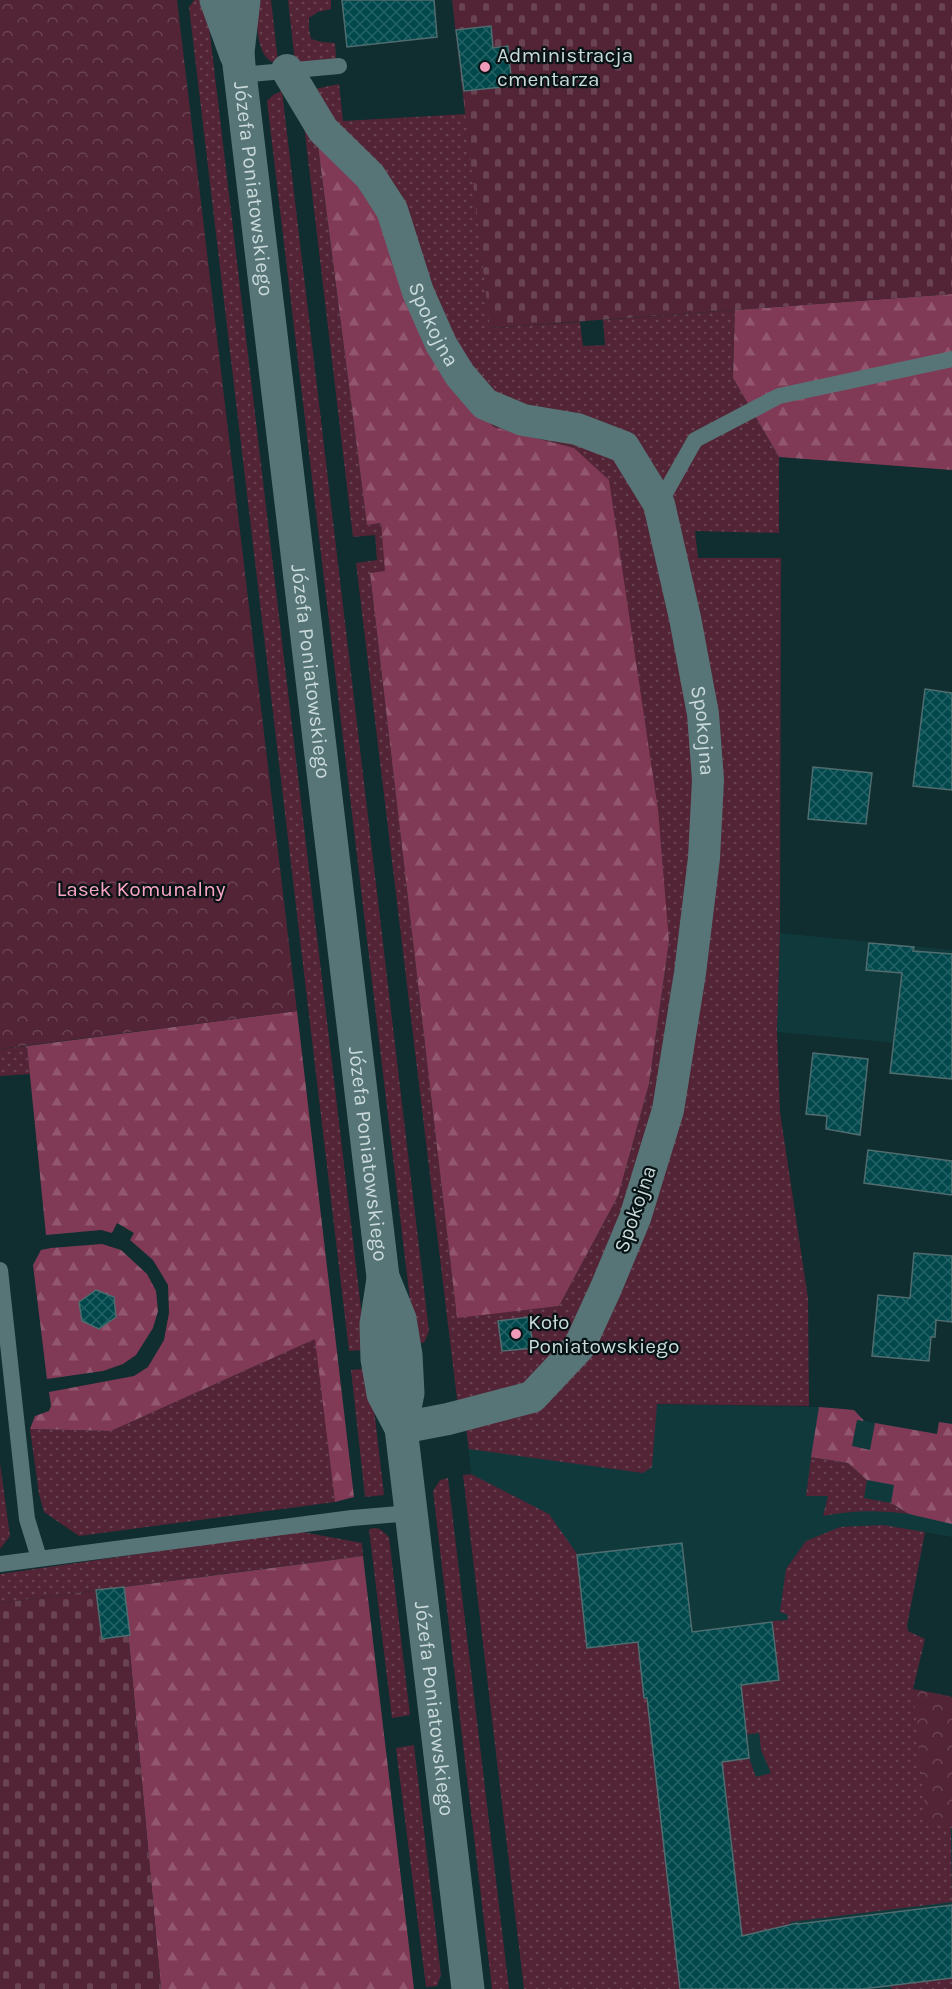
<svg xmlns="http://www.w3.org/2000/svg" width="952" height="1989" viewBox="0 0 952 1989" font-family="Karla,sans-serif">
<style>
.built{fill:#10393c}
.grass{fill:url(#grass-dots);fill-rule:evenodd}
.forest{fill:url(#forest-firs)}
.cemetery{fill:url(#cemetery-stones)}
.park{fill:url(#park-crowns)}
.building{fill:url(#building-cross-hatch);stroke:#4f6c6f;stroke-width:1.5}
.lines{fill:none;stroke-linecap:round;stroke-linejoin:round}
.lane{stroke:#577577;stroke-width:16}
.street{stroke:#577577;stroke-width:32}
.secondary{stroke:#577577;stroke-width:33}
.poi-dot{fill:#ef9ab8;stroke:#071314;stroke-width:2}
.labels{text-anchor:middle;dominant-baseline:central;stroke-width:4.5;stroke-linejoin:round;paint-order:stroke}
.poi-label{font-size:21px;fill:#cadadb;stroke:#071314;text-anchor:start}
.street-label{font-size:21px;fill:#cadadb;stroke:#071314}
.park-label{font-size:21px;fill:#faa5c3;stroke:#071314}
</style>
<defs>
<pattern id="grass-dots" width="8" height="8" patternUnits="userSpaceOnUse" patternTransform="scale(1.5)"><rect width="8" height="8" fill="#522436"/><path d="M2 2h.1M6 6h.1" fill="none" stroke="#6a4352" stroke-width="1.8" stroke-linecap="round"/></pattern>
<pattern id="forest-firs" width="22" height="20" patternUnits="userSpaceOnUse" patternTransform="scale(1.5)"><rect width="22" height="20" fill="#813a56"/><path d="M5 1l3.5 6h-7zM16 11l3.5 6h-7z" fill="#92566e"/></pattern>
<pattern id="cemetery-stones" width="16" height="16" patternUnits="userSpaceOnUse" patternTransform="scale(1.5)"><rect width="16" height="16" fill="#522436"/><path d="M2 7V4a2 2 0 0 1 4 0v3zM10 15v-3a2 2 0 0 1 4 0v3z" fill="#6a4352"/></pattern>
<pattern id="park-crowns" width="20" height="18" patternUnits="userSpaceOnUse" patternTransform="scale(1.5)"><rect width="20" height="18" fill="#522436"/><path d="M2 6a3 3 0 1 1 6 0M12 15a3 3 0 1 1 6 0" fill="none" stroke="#6a4352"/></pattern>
<pattern id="building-cross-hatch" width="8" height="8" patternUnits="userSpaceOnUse" patternTransform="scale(1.5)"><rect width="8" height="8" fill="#01484c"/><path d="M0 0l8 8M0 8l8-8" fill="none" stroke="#256265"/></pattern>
</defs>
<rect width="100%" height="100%" fill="#102d2f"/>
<g class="built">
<path d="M 780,933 L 952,950 L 952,1048 L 777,1032 Z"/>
<path d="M 644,1404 L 819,1407 L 854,1410 L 865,1421 L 937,1434 L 939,1422 L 952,1424 L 952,1537 L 925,1532 L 907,1626 L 908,1631 L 925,1639 L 913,1689 L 952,1697 L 952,1989 L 532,1989 L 466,1429 Z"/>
</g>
<g class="grass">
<path d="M 194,0 L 206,0 L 366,1350 L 349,1351 L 189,7 Z"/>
<path d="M 255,0 L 271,0 L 278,61 L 275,63 C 255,58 257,17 255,0 Z"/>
<path d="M 288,0 L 331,0 L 331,9 L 318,12 L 309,18 L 309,29 L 311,39 L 322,42 L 335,43 L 336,59 L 295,63 Z"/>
<path d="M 339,84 L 343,121 L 466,114 L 491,328 L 580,322 L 583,346 L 605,345 L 603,320 L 735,310 L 733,378 L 779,457 L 779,533 L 695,531 L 698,558 L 781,558 L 780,933 L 777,1032 L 780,1112 L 808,1298 L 809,1406 L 657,1404 L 652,1467 L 643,1473 L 469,1449 L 466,1429 L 457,1399 L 356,563 L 377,560 L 375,535 L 353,537 L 300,92 ZM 317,139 L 453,388 L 494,427 L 574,448 L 669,941 L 649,1084 L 618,1196 L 559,1306 L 457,1317 L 370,573 L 386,572 L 381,523 L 367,525 Z"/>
<path d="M 282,91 L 429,1331 L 424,1343 L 415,1342 L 267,101 L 273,95 Z"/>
<path d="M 27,1046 L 30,1074 L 0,1076 L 0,1049 Z"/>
<path d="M 316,1338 L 335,1502 L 79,1536 L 44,1512 L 39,1494 L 30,1429 L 111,1431 Z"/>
<path d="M 362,1369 L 370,1374 L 384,1495 L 365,1497 L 351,1370 Z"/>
<path d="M 811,1457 L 848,1463 L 867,1480 L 864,1498 L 891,1503 L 909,1514 C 879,1510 852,1510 823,1516 L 828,1496 L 806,1496 Z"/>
<path d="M 0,1463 L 10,1536 L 0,1549 Z"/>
<path d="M 471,1474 L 549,1514 L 577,1554 L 587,1648 L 674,1636 L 643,1695 L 644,1698 L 647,1698 L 680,1989 L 524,1989 L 463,1475 Z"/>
<path d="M 448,1478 L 509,1989 L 492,1989 L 433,1491 L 440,1480 Z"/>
<path d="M 883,1525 L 925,1532 L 907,1626 L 908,1631 L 925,1639 L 913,1689 L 949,1696 L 952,1902 L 790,1922 L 792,1939 L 743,1946 L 722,1762 L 749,1758 L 756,1777 L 771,1773 L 761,1750 L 759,1733 L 735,1736 L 715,1689 L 779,1680 L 772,1621 L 787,1620 L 788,1615 L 780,1612 L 786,1569 L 806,1541 L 840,1527 Z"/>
<path d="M 375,1528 L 380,1529 L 389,1537 L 410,1715 L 392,1718 L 369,1529 Z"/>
<path d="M 297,1531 L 362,1543 L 363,1556 L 0,1603 L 0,1574 Z"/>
<path d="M 414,1745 L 441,1975 L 437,1986 L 426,1987 L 396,1748 Z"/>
<path d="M 952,1978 L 952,1989 L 892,1989 L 890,1986 Z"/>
</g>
<g class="forest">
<path d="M 317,138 L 380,213 L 453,388 L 494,427 L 574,448 L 609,480 L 658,810 L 669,941 L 649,1084 L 618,1196 L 559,1306 L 457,1318 L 370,573 L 385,571 L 381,523 L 367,525 Z"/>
<path d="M 952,294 L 952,470 L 779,457 L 733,378 L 735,310 Z"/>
<path d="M 297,1011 L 354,1497 L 335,1502 L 315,1339 L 111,1431 L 30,1429 L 35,1416 L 49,1411 L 51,1406 L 49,1392 L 134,1376 L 148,1367 L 164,1340 L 169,1313 L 168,1285 L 153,1260 L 130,1240 L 134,1233 L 117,1223 L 112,1233 L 101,1230 L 46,1235 L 27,1046 Z"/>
<path d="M 102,1244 L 121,1250 L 147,1274 L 156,1291 L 158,1311 L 153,1328 L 136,1355 L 123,1364 L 103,1371 L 47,1379 L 33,1265 L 41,1250 L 51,1248 Z"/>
<path d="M 819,1407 L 854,1410 L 864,1421 L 857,1420 L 852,1446 L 870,1450 L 875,1423 L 937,1434 L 939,1422 L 952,1424 L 952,1524 L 909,1514 L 891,1503 L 894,1485 L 867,1480 L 848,1463 L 811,1457 Z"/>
<path d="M 363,1556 L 414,1989 L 161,1989 L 124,1587 Z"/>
</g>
<g class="cemetery">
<path d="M 452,0 L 952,0 L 952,294 L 490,328 Z"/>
<path d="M 124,1587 L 161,1989 L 0,1989 L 0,1603 Z"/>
</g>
<g class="park">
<path d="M 0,0 L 177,0 L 297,1011 L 0,1049 Z"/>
<path d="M 913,1689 L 952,1697 L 952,1828 L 926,1821 Z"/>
</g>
<g class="building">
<path d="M 342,0 L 434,0 L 437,37 L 347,47 Z"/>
<path d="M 491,26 L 493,48 L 508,46 L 512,86 L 464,91 L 456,30 Z"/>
<path d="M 925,689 L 952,693 L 952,790 L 913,786 Z"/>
<path d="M 813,767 L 872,773 L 866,824 L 808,819 Z"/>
<path d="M 869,943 L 914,947 L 913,951 L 952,954 L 952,1079 L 890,1073 L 902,973 L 866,970 Z"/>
<path d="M 813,1053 L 868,1059 L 860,1135 L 826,1129 L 827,1116 L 806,1114 Z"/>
<path d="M 868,1150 L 952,1161 L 952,1195 L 864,1183 Z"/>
<path d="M 914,1253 L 952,1256 L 952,1322 L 936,1320 L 935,1337 L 931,1337 L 929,1361 L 872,1356 L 878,1295 L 910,1298 Z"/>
<path d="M 96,1290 L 114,1297 L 116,1317 L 99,1329 L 82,1321 L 79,1302 Z"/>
<path d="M 529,1317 L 533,1348 L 502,1351 L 498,1321 Z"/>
<path d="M 682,1543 L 692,1632 L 772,1622 L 779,1680 L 741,1685 L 749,1758 L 722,1762 L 742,1936 L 797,1923 L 798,1924 L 952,1905 L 952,1978 L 862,1989 L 680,1989 L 647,1698 L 644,1698 L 638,1642 L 587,1648 L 577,1555 Z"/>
<path d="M 124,1587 L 130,1635 L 102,1639 L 96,1590 Z"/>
</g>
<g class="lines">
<g class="lane">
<path d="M 240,75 L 339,66"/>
<path d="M 659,504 L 695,440 L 779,396 L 952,359"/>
<path d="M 0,1270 L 27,1519 L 39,1558"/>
<path d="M 0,1564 L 352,1518 L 411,1513"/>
</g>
<path class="street" id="s1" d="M 287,70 L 323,130 L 370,176 L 392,210 L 418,292 L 441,344 L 460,375 L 485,404 L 523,420 L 577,429 L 624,447 L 659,504 L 685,618 L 703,714 L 708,780 L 704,858 L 690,973 L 668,1110 L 635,1218 L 606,1288 L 579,1347 L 532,1397 L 448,1419 L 401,1428"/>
<g class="secondary">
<path d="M 216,0 L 236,55"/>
<path id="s2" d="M 244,0 L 238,52 L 239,65 L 383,1277 L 400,1319 L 406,1355 L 408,1393 L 401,1428 L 468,1989"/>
<path d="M 383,1279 L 376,1324 L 377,1359 L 383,1394 L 401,1428"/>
</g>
</g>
<g class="poi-dot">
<circle cx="485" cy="67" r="6"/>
<circle cx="516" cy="1334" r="6"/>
</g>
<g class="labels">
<g class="poi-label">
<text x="497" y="55">Administracja<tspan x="497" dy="24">cmentarza</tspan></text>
<text x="528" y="1322">Koło<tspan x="528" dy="24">Poniatowskiego</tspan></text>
</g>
<g class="street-label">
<text stroke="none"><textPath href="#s2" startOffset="190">Józefa Poniatowskiego</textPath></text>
<text stroke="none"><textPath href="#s1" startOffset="298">Spokojna</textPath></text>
<text stroke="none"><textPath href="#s2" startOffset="676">Józefa Poniatowskiego</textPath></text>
<text stroke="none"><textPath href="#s1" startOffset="838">Spokojna</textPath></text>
<text stroke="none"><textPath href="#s2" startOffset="1162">Józefa Poniatowskiego</textPath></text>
<text transform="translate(635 1209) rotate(-71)">Spokojna</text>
<text stroke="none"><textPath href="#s2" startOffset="1724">Józefa Poniatowskiego</textPath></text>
</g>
<g class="park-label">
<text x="141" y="889">Lasek Komunalny</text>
</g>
</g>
</svg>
